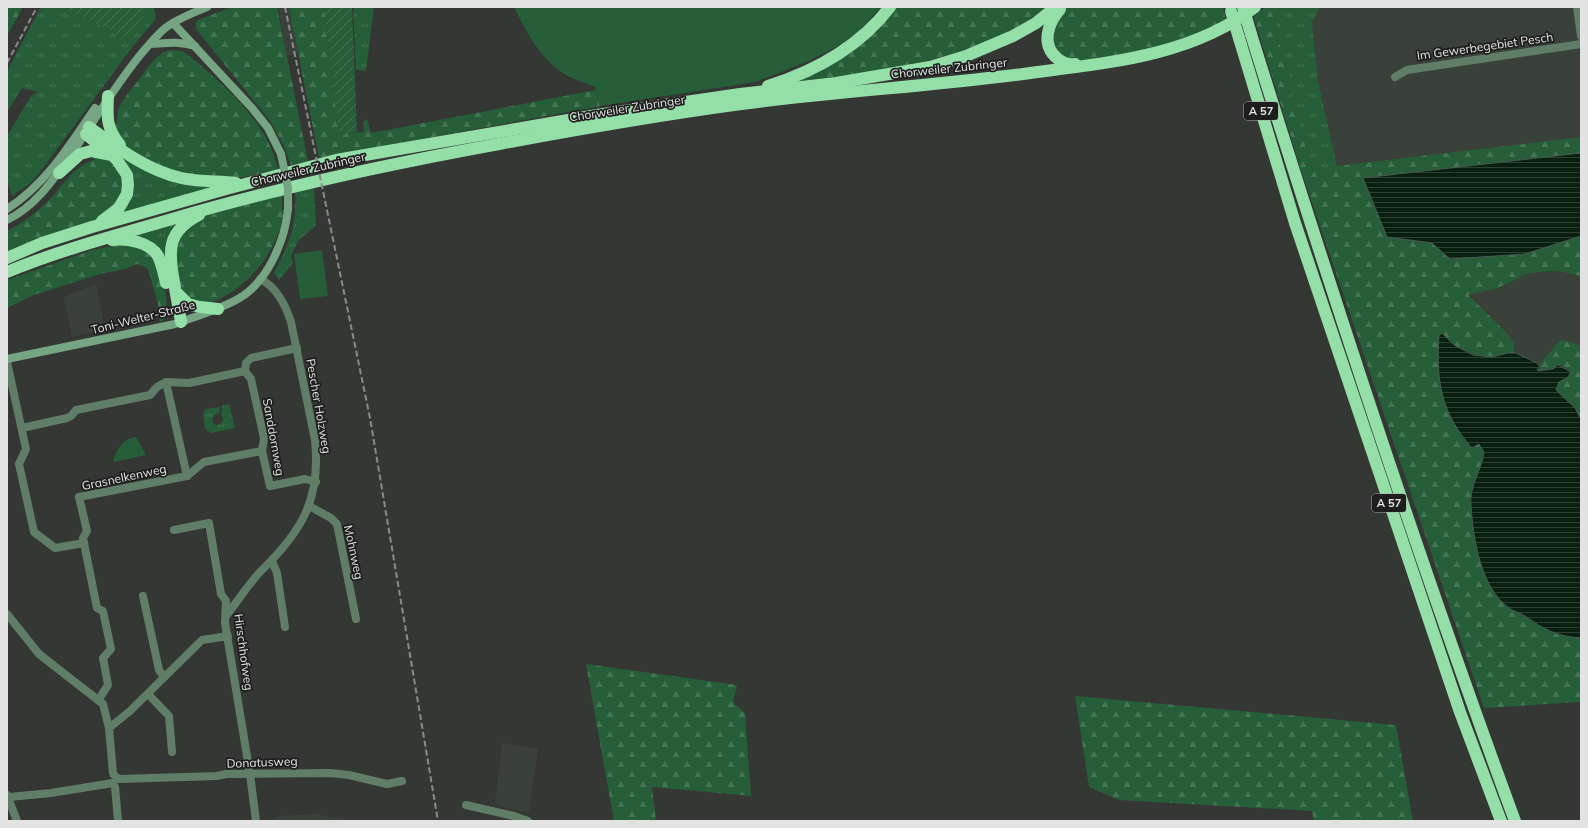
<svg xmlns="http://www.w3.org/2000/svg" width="1588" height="828" viewBox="0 0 1588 828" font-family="Mulish,sans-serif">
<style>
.built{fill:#3a413b}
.grass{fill:url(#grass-tufts)}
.forest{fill:url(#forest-firs)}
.park{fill:#255e38}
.garden{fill:url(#garden-furrows)}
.water{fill:url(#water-rules);stroke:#4a5a50}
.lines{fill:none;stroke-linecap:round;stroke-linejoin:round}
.street{stroke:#607d67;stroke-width:8}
.secondary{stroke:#75a582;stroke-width:8}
.highway{stroke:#94dfa8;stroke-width:12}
.rail{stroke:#898a89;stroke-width:2;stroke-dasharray:6 3;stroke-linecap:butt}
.secondary-bridge{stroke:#75a582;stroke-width:8}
.highway-bridge{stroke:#94dfa8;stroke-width:12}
.labels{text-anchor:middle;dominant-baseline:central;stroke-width:3.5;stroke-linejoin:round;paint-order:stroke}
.shield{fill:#1d1e1d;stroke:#a7a8a7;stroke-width:1}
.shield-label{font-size:11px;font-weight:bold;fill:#e2e3e2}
.street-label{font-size:12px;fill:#e2e3e2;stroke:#1d1e1d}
</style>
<defs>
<pattern id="grass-tufts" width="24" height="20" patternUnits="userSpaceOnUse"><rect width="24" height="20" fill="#255e38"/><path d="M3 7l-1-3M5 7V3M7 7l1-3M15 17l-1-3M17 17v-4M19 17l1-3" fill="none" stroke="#447554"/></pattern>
<pattern id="forest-firs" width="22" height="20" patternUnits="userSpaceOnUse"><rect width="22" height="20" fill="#255e38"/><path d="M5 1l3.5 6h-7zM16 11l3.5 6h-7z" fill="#447554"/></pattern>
<pattern id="garden-furrows" width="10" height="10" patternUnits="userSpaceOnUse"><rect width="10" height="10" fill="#255e38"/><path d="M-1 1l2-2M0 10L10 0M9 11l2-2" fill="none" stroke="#447554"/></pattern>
<pattern id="water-rules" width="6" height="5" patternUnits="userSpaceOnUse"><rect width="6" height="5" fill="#092011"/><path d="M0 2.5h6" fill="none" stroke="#2d4033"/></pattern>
</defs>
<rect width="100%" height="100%" fill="#353735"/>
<g class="built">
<path d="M 278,7 L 289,7 L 298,54 L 287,56 Z"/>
<path d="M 1320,7 L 1581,7 L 1581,137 L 1337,166 L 1318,81 L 1312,22 Z"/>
<path d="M 1557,271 L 1581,276 L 1581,346 L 1561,339 L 1539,365 L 1514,353 L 1514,343 L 1468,295 L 1498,288 L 1529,273 Z"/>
<path d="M 96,284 L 105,330 L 72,337 L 64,297 Z"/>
<path d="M 502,743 L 538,749 L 529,812 L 508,809 L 495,803 Z"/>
<path d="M 316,814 L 353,821 L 273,821 L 275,818 L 281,816 Z"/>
</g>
<g class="grass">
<path d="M 41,7 L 61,7 L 130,40 L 149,7 L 154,7 L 156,19 L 134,45 L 40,172 L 30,183 L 12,196 L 7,180 L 7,136 L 31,96 L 38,92 L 22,88 L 7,112 L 7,71 Z"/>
<path d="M 353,7 L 374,7 L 366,71 L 356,70 Z"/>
<path d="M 1283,7 L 1320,7 L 1312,22 L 1318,81 L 1337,166 L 1313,171 L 1287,86 L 1292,85 L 1278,38 L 1275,15 Z"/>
<path d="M 99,138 L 231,184 L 111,220 Z"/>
<path d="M 314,187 L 316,225 L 298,241 L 291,256 L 293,263 L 279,280 L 274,273 C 289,244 297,226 295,192 Z"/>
<path d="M 191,216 L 167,255 L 162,257 L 126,235 Z"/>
<path d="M 229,404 L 235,428 L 211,433 L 205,429 L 203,414 L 205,409 L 220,407 L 219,413 L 215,414 L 212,419 L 214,424 L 217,425 L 222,423 L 223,419 L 221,414 L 222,406 Z"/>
</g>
<g class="forest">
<path d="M 7,7 L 23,7 L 7,36 Z"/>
<path d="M 232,7 L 277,7 L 308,161 L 291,165 L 283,144 L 270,121 L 196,29 L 196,22 L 200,19 Z"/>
<path d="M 289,7 L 324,7 L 339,134 L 364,132 L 363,122 L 367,119 L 371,133 L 596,90 L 600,106 L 319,158 Z"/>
<path d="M 894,7 L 1048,7 C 973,62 881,71 791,82 Z"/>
<path d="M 1067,7 L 1223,7 L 1226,21 L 1209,30 L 1156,49 L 1075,62 L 1061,58 L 1050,40 L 1060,14 Z"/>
<path d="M 1265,7 L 1283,7 L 1275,15 L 1278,38 L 1292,85 L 1287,86 L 1313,171 L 1337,166 L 1581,137 L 1581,153 L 1363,178 L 1387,237 L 1432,243 L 1450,259 L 1525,254 L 1581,236 L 1581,276 L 1557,271 L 1529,273 L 1498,288 L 1468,295 L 1504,330 L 1514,343 L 1514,353 L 1508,353 L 1492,357 L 1478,356 L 1454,345 L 1442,333 L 1439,336 C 1436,383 1441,411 1472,448 L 1479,444 L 1484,452 C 1482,470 1469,486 1471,505 C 1473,537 1480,587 1509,608 C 1513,611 1520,613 1525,616 C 1545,629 1557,636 1581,638 L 1581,702 L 1484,708 L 1302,173 L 1254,18 L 1254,16 Z"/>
<path d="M 170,50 L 181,51 L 187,54 C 223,84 267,121 278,169 L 244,177 L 205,179 L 151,163 L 121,143 L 111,127 L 116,126 L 118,109 L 126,96 L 153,61 L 163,52 Z"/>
<path d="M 94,155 L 105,156 L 123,171 L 123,199 L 96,220 L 7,251 L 7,231 C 23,223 37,212 50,199 C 64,185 73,166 94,160 Z"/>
<path d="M 282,195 L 282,210 L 284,210 C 279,252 245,293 204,305 L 181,294 L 174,243 L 198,218 Z"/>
<path d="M 124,244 C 129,246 137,246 142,249 C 161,260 166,292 168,313 L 163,321 L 160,322 L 159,308 L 149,272 L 147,268 L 137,264 L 125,269 L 100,274 L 34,295 L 7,308 L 7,280 L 92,250 Z"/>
<path d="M 1561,339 L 1581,346 L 1581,419 L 1575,408 L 1556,390 L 1559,382 L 1568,377 L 1569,370 L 1561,365 L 1556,365 L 1553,369 L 1538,371 L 1537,369 L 1541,368 L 1539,365 Z"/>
<path d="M 586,664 L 737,685 L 733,702 L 745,713 L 751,796 L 652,787 L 656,821 L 614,821 Z"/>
<path d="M 1075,696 L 1396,725 L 1413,821 L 1314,821 L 1312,811 L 1119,800 L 1089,787 Z"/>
</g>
<g class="park">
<path d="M 514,7 L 881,7 L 858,32 L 844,43 L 809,61 L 756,82 L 600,106 L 595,87 C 586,83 575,80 566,75 C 541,60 526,32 514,7 Z"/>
<path d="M 322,250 L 328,296 L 300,299 L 294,254 Z"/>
<path d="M 135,437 L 137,438 L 146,455 L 114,462 C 113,452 125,438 135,437 Z"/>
</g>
<g class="garden">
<path d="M 61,7 L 149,7 L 130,40 Z"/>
<path d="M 324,7 L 352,7 L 357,132 L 339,134 Z"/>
</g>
<g class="water">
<path d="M 1581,153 L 1581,236 L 1525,254 L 1450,259 L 1432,243 L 1387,237 L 1363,178 Z"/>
<path d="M 1442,333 L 1454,345 L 1473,355 L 1492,357 L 1508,353 L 1516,353 L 1537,363 L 1541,369 L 1537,369 L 1538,371 L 1553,369 L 1558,365 L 1571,372 L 1568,377 L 1559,382 L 1556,390 L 1575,408 L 1581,419 L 1581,638 C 1556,636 1545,630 1525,616 C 1520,613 1513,611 1509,608 C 1480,587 1473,537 1471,505 C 1469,486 1482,470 1484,452 L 1479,444 L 1472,448 C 1441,413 1436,381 1439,336 Z"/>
</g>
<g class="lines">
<g class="street">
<path d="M 1577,7 L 1581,36"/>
<path d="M 1395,77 L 1407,70 L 1581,44"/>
<path d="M 7,362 L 26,449 L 19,464 L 34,532 L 55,548 L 84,543"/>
<path d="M 245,371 L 251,379 L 264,438 L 262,451 L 270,486 L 305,479 L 316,482"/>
<path d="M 166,382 L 187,476"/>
<path d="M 22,428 L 67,418 L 71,416 L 76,410 L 150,395 L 157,387 L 166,382 L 189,383 L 245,371 L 246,363 L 251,358 L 297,348"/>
<path d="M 309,506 L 331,518 L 337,524 L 356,619"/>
<path d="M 174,530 L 209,523 L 221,594 L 226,601 L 225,623 L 250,774 L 256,821"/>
<path d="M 272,561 L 277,573 L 285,627"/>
<path d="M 143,596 L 159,670 L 164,677"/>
<path d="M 7,614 L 39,654 L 103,704 L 109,728 L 113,773 L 114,775 L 119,779 L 217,776 L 226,774 L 330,773 L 349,775 L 387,784 L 402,781"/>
<path d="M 226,616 C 238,601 249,583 262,570 C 303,530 321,498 315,440 L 291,322 C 286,306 276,286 260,279"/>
<path d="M 148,694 L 169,716 L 172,752"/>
<path d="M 99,699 L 108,685 L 103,658 L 111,649 L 103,611 L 97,608 L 83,538 L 87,531 L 79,497 L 187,476 L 204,462 L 262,451"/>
<path d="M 109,728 L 130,711 L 202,640 L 228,636"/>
<path d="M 7,795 L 17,821"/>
<path d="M 9,797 L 51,793 L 113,783 L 115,787 L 118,821"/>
<path d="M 466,805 L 514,816 L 528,821"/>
</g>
<g class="secondary">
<path d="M 173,23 L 252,108 L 268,128 L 281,154"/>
<path d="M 150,44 C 168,43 177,41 195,46"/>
<path d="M 7,209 C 45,185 70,145 95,108"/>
<path d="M 7,220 C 34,207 51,183 68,159 C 93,123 114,87 141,54 C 148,46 156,36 164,29 C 176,19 193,13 207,7"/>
<path d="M 7,359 L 175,324 C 197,316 218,310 238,299 C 267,283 285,241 288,209"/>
</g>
<g class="highway">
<path d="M 1060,9 C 1048,23 1040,45 1058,59 C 1063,63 1069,65 1075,64"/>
<path d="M 1251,34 C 1333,298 1419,561 1515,821"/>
<path d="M 1239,38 L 1295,223 L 1460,712 L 1501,821"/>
<path d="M 768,86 C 816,71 859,47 890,7"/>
<path d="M 108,96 C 107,117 106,128 120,145"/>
<path d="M 89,127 C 118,148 146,170 181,178 C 198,182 218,181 236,183"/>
<path d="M 86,134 L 108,152"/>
<path d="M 59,173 L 80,154 L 91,151 L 112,155 L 117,160 L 127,175 L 128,185 L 127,194 L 119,208 L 102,221"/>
<path d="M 112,240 C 126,238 150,242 158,256 C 162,264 164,274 166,283"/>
<path d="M 7,258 L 42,243 L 92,227 L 226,189 L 336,160 L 597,115 L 740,94 L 836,83 L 930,67 L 966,56 L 1013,36 L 1036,23 L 1056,7"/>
<path d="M 7,272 C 60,250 117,235 172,219 C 280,187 389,164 499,144 C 579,129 660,115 741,104 C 834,92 929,86 1023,74 C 1102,63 1189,58 1255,7"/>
<path d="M 176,292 L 188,304 L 200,307 L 218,309"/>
<path d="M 181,322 C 179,309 176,296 174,282 C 168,251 167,231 199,215"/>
</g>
<g class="rail">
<path d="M 285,7 L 370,418 L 438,821"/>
<path d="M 7,63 L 37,7"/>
</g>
<path class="secondary-bridge" d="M 281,154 L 288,188 L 288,209"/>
<g class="highway-bridge">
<path d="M 1243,7 L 1251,34"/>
<path d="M 1231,11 L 1239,38"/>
</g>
</g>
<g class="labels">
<g class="shield">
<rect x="1244" y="102" width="34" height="18" rx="3"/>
<rect x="1372" y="494" width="34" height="18" rx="3"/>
</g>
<g class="shield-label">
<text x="1261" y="111">A 57</text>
<text x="1389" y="503">A 57</text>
</g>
<g class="street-label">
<text transform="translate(1485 46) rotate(-8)">Im Gewerbegebiet Pesch</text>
<text transform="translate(949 68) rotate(-6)">Chorweiler Zubringer</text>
<text transform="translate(627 108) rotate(-9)">Chorweiler Zubringer</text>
<text transform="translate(308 169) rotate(-13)">Chorweiler Zubringer</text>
<text transform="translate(143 317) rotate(-14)">Toni-Welter-Straße</text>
<text transform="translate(319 406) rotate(80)">Pescher Holzweg</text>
<text transform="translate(274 437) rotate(80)">Sanddornweg</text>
<text transform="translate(124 477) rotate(-12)">Grasnelkenweg</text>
<text transform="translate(354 552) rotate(78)">Mohnweg</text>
<text transform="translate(244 652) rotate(82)">Hirschhofweg</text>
<text transform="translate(262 762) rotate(-2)">Donatusweg</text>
</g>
</g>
<rect width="1588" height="828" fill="none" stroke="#e2e3e2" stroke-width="16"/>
</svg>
